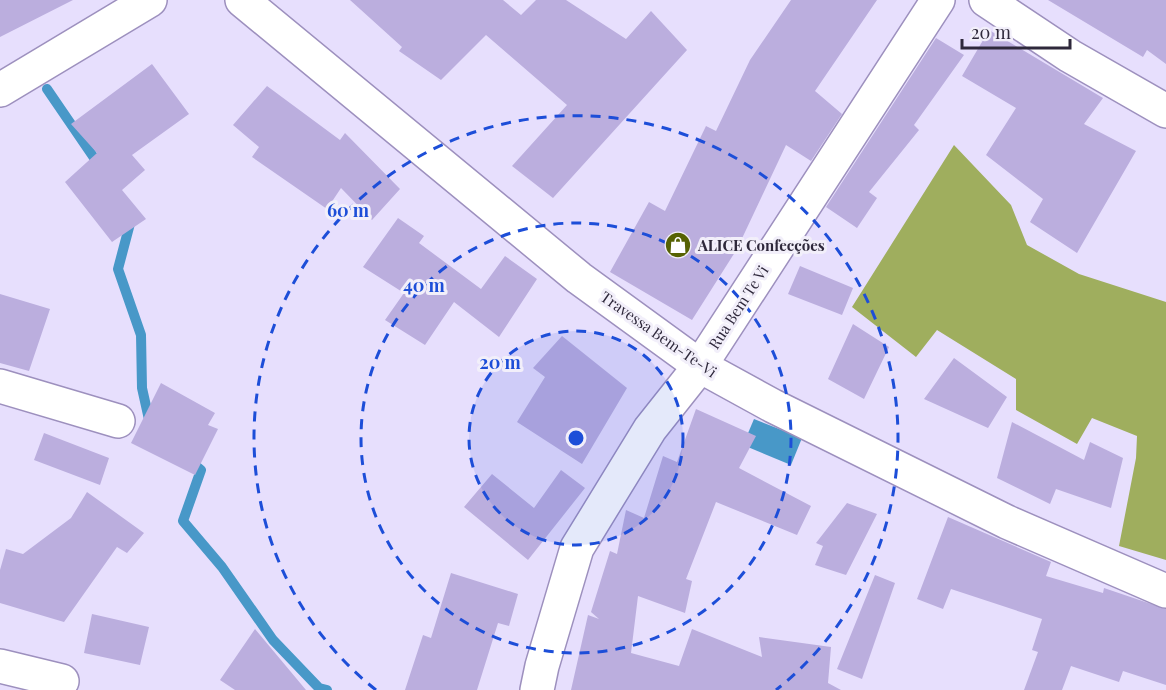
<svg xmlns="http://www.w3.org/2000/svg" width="1166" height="690" viewBox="0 0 1166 690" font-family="'Playfair Display',serif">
<rect width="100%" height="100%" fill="#e7dffd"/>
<!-- forest -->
<path fill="#9fae5e" d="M 954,145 L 1011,205 L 1027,245 L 1079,274 L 1166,302 L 1166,560 L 1119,546 L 1136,458 L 1137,436 L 1092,418 L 1077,444 L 1016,410 L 1016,379 L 937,330 L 916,357 L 852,307 Z"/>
<!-- water -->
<path fill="#4898c8" d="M 754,419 L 802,438 L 791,465 L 743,445 Z"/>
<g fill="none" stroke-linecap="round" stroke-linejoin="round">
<!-- stream -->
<path stroke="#4898c8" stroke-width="10" d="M 47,89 L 101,168
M 132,216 L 118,269 L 141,335 L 142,388 L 150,424
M 189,460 L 201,470 L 183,521 L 222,567 L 273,640 L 319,688 L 327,690"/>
</g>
<!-- building -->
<path fill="#bbaede" d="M 0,0 L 73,0 L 0,37 Z
M 350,0 L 503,0 L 521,15 L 536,0 L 566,0 L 626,39 L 651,11 L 687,50 L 553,198 L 512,166 L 567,105 L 486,35 L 441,80 L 399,51 L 402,47 Z
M 791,0 L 877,0 L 815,91 L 842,114 L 811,161 L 786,145 L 737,249 L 692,320 L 610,272 L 649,202 L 665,211 L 706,126 L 716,131 L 750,60 Z
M 1048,0 L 1166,0 L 1166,64 L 1147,50 L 1143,57 Z
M 989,30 L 1103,98 L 1084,124 L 1136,151 L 1077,253 L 1030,222 L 1043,199 L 986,155 L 1016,108 L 962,76 Z
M 936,38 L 964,55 L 914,125 L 919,130 L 869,192 L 877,198 L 857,228 L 826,207 Z
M 152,64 L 189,114 L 132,155 L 145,170 L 122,190 L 146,219 L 112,242 L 65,182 L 97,153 L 71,124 Z
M 267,86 L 340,140 L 345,133 L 400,189 L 372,220 L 341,188 L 327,209 L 252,157 L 259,147 L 233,125 Z
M 398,218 L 424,236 L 419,243 L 481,289 L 505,256 L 537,279 L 499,337 L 454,302 L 425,345 L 385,320 L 404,293 L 363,267 Z
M 800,266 L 853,288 L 842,315 L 788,294 Z
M 0,294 L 50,309 L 29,371 L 0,363 Z
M 853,324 L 889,347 L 864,399 L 828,379 Z
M 562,336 L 627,388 L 582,464 L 517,422 L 545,377 L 533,368 Z
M 954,358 L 1007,397 L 988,428 L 924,399 Z
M 161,383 L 215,413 L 208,425 L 218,429 L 195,475 L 131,443 Z
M 696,409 L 756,436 L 739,468 L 811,506 L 797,535 L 716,502 L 686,579 L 692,581 L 685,613 L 638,596 L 631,653 L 679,666 L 692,629 L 762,657 L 759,637 L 831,647 L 828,683 L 841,690 L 571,690 L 588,615 L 599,619 L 591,612 L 610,551 L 617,554 L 626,510 L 644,518 L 663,456 L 677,462 Z
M 1012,422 L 1084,460 L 1090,442 L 1123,458 L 1111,508 L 1056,489 L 1050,504 L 997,478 Z
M 44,433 L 109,458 L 100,485 L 34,460 Z
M 561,470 L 585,488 L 528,560 L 464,507 L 492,474 L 534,508 Z
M 87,492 L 144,533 L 127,553 L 117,547 L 64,622 L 0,603 L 0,570 L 6,549 L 23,554 L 71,518 Z
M 847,503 L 877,514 L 846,575 L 815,565 L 823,546 L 816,543 Z
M 948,517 L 1051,562 L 1046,576 L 1103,593 L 1104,588 L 1166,609 L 1166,685 L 1123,671 L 1119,682 L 1071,666 L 1062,690 L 1024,690 L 1038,652 L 1032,650 L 1042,619 L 951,589 L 943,609 L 917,599 Z
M 451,573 L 518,594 L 509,626 L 498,623 L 477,690 L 405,690 L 423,635 L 431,638 Z
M 875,575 L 895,583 L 862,679 L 837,669 Z
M 92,614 L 149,627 L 140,665 L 84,653 Z
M 255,629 L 306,690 L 235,690 L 220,680 Z"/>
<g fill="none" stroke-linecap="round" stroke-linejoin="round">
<!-- minor casing -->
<g stroke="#9d90be" stroke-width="36">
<path id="minor" d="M 242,0 L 579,278 L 700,366 L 773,406 L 1007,522 L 1166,591
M 986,0 L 1070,56 L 1166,111
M 0,90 L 150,0
M 0,386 L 118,421
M 0,666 L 62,681
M 537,690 L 542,666 L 577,548 L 650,429 L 700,366 L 938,0"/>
</g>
<!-- minor -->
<use href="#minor" stroke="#fff" stroke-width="33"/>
</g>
<!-- distance rings -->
<circle cx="576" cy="438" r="107" fill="#1d4ed8" fill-opacity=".12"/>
<g fill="none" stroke="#1d4ed8" stroke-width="3" stroke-dasharray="10 8">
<circle cx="576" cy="438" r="107"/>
<circle cx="576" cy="438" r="215"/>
<path d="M376 690A322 322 0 1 1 776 690"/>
</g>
<!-- icons -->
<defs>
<g id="shop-disc" transform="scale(1.35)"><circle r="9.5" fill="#566203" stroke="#f2effa"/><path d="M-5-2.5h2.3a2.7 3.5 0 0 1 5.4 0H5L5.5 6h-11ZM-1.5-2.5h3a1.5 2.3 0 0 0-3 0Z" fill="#fff"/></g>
</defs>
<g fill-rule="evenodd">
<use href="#shop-disc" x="678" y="245"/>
</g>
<g text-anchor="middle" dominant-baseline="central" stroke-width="6" stroke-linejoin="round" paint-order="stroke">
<!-- poi labels -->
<g font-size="15" font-weight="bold" fill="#2e283b" stroke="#f2effa" text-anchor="start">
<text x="698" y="245">ALICE Confecções</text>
</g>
<!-- street labels -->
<g font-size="15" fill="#2e283b" stroke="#f2effa">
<text transform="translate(738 307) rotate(-57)">Rua Bem Te Vi</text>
<text transform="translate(659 334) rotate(35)">Travessa Bem-Te-Vi</text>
</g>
</g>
<circle cx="576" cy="438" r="9" fill="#1d4ed8" stroke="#f2effa" stroke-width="3"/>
<g font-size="18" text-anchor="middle" font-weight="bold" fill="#1d4ed8" stroke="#f2effa" stroke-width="6" stroke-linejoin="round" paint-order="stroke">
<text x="348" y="217">60 m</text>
<text x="424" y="292">40 m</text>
<text x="500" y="369">20 m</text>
</g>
<!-- scale -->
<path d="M962 39v9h108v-9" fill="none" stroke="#2e283b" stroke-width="3"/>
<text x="971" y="39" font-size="18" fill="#2e283b" stroke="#f2effa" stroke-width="4.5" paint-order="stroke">20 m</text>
</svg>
